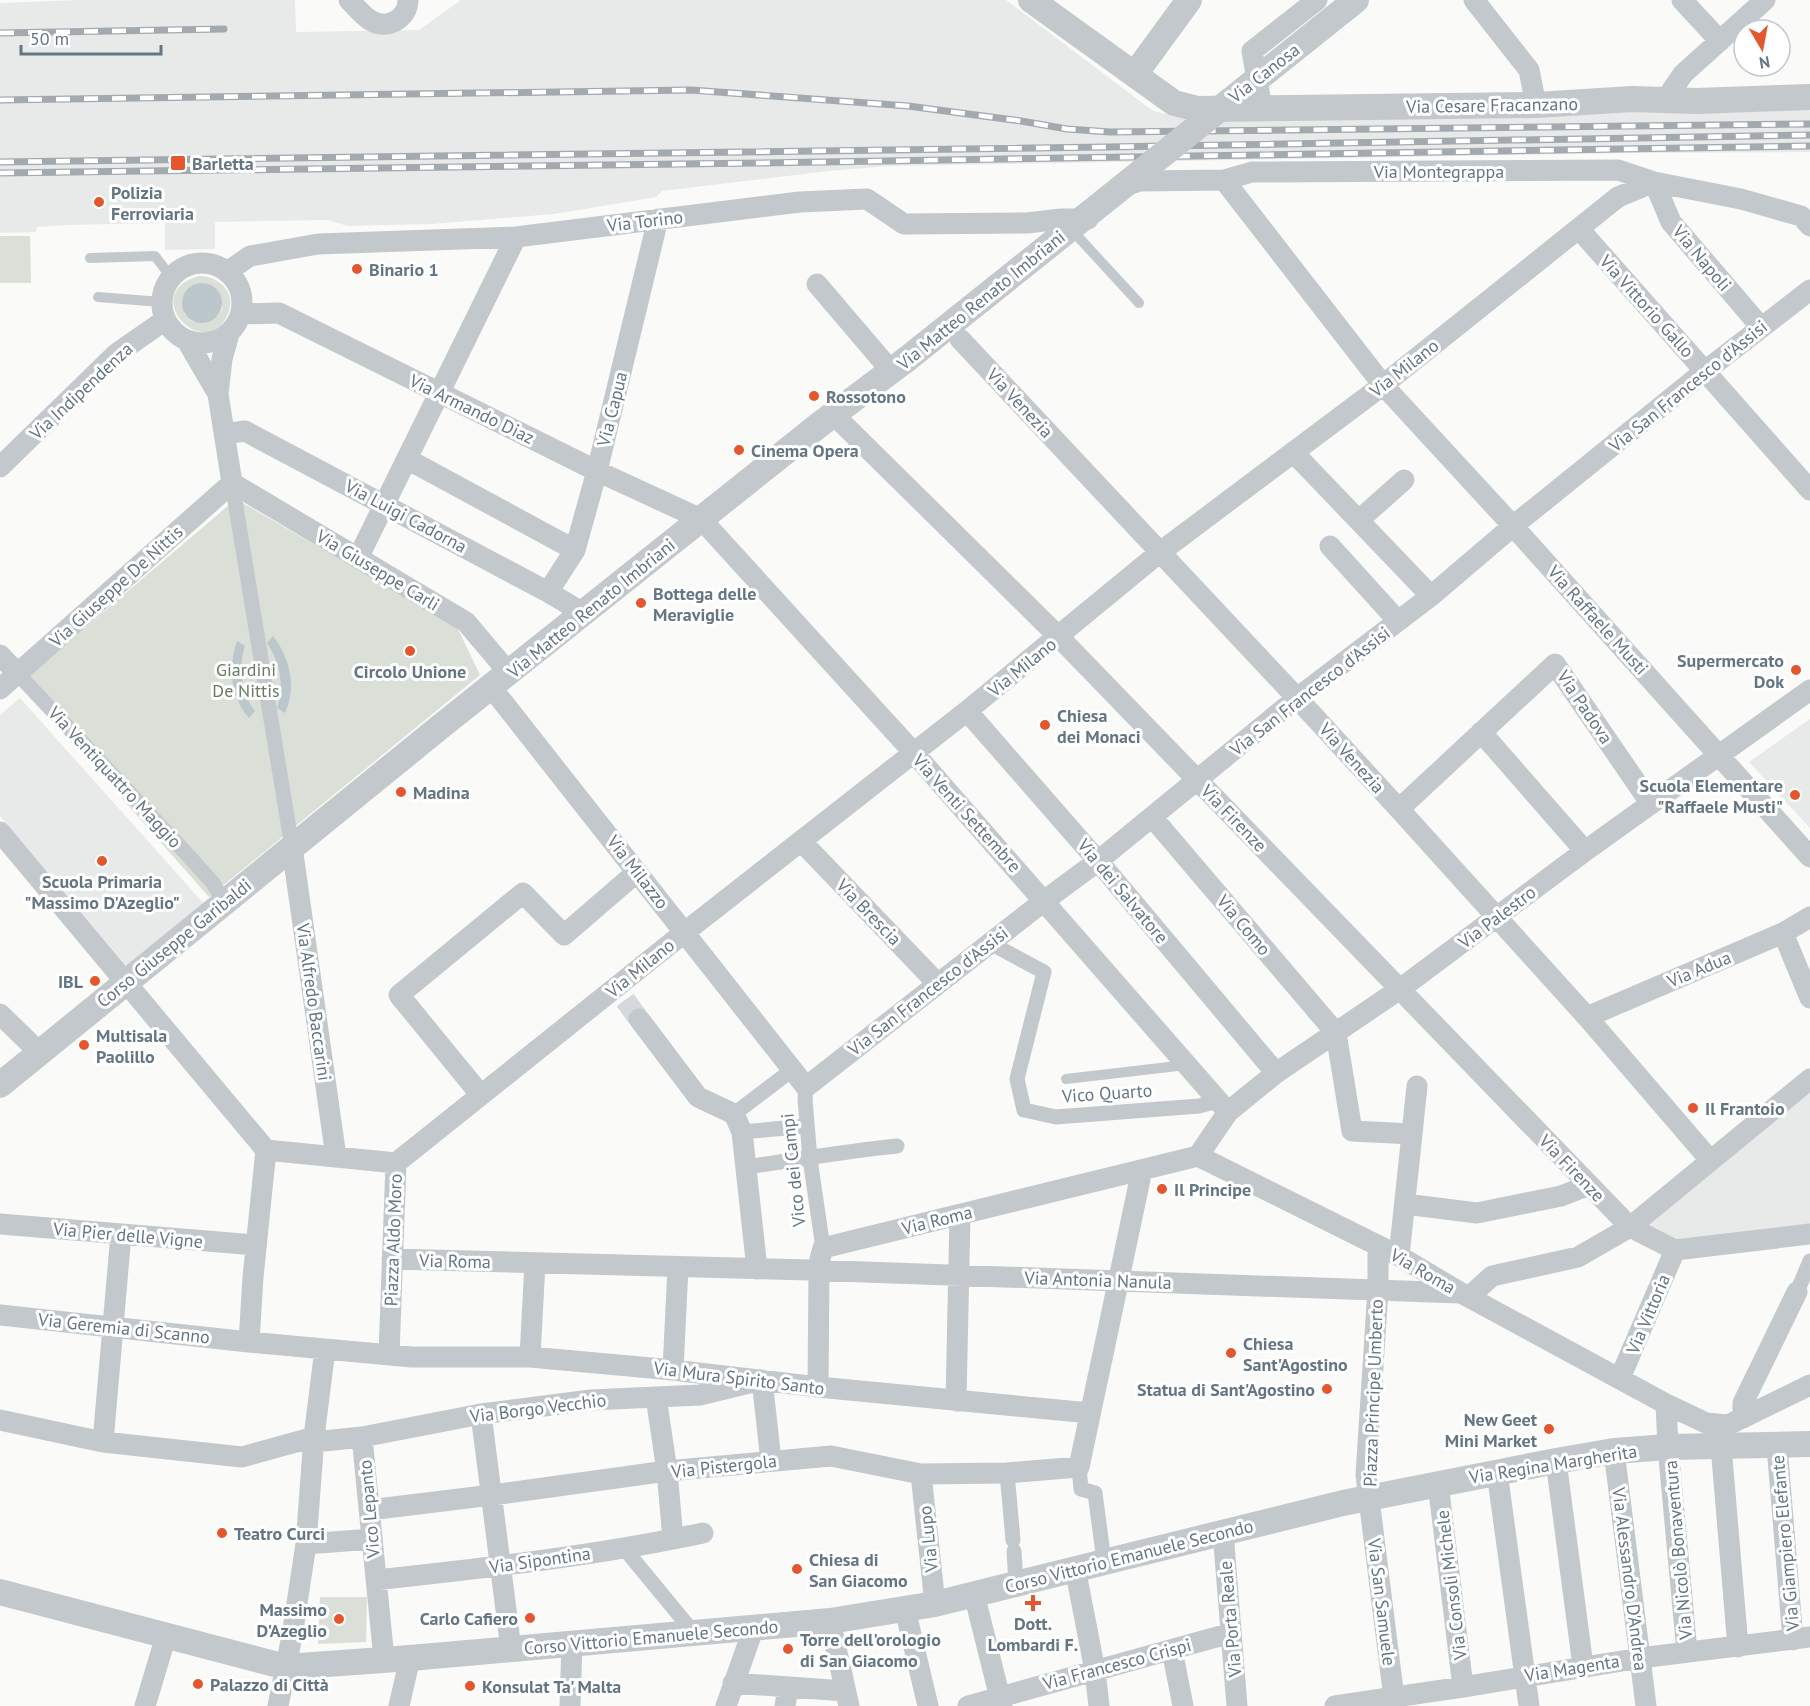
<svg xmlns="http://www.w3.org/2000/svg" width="1810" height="1706" viewBox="0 0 1810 1706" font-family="'PT Sans',sans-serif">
<rect width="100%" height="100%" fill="#fafaf8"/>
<!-- built -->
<path fill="#e8e9e9" d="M 79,0 L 295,0 L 296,32 L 419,30 L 461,0 L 1006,0 L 1153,111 L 1195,121 L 1810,108 L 1810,152 L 1630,153 L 888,166 L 829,171 L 662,191 L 656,197 L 554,214 L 432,224 L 348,226 L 327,220 L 215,222 L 215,249 L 165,250 L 165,223 L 66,225 L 37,227 L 36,232 L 0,233 L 0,3 Z
M 20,698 L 206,906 L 128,968 L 0,816 L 0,715 Z
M 1810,719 L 1810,828 L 1749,762 Z
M 1810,1084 L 1810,1226 L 1643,1244 L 1634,1230 Z"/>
<!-- green -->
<path fill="#dadfd7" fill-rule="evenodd" d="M 0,236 L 30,236 L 31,283 L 0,283 Z
M 199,276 C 220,276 238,294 227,316 C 204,364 137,293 199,276 ZM 223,307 C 216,323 207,322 192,321 L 184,313 Z
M 236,499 L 457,627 L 480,675 L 209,897 L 20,683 Z
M 320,1597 L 367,1597 L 366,1642 L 318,1644 Z"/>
<!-- water -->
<path fill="#bbc7cb" d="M182 303a20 20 0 1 1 40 0a20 20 0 1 1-40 0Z
M 273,636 C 290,658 297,687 285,713 L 277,708 C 285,687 280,662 267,643 Z
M 237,641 L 245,646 C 238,667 241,693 255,711 L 249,718 C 230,696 228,667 237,641 Z"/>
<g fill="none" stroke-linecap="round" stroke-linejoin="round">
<!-- minor-tunnel -->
<path stroke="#d5d9db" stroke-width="21" stroke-dasharray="21 10" stroke-linecap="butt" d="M 625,1000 L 639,1019"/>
<!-- service -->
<path stroke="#c3c8cc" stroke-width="10" d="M 1070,228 L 1139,303
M 90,258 L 155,256 L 171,277
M 98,297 L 161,302
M 1066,1079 L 1186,1065"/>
<!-- pedestrian -->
<path stroke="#c3c8cc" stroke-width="15" d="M 232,483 L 292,847
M 17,673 L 184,851 L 213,883 L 224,903
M 990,943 L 1044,972 L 1017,1079 L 1024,1110 L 1056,1117 L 1199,1106 L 1218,1101
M 806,1087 L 805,1099 L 810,1159 L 823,1248
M 734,1114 L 792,1070
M 742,1132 L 807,1126
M 746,1167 C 796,1160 846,1151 897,1146
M 1797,1292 L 1810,1261
M 1079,1467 L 1081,1489 L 1095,1493 L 1104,1561
M 1007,1473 L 1013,1540
M 623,1547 L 694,1633
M 1014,1551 L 1016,1583"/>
<!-- minor -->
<path stroke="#c3c8cc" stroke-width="21" d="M 349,0 C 356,7 362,15 370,20 C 386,31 408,19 408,0
M 1474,0 L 1529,70 L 1536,105
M 1682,0 L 1720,41
M 1666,99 L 1683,74 L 1765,0
M 1262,109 L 1252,51 L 1317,0
M 1224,180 L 1383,385 L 1513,526 L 1810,857
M 1654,182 L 1671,222 L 1760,326
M 1124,186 L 1140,181 L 1224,180 L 1252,172 L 1618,170 L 1654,182 L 1741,199 L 1801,216 L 1810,226
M 1579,229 L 1810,490
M162 303a40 40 0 1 1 80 0a40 40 0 1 1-80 0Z
M 227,272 L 250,256 L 318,244 L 516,237 L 800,202 L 867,199 L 904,224 L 1027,223 L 1061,219 L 1088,219
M 817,284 L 892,372
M 241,314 L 279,313 L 597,471 L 701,519 L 914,753 L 1228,1112
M 229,334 L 222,359 L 218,394 L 232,483
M 960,339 L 1297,698 L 1399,809 L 1587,1017 L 1710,1160
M 187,341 L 218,394
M 833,414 L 1059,637 L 1630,1227 L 1675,1250 L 1810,1234
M 224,434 L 245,431 L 548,592 L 585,614
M 1293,452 L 1431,596
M 407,459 L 575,550
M 0,467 L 116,354 L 165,320
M 232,483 L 466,622 L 509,673
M 1359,520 L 1404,480
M 1330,546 L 1398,621
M 358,558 L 516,237
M 548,592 L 575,550 L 597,471 L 658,219
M 0,655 L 17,673
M 491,687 L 806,1087 L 1044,901 L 1098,861 L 1297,698 L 1431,596 L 1513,526 L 1705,371 L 1810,290
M 0,689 L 232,483
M 967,711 L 1098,861 L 1276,1073
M 1481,732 L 1585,851
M 1399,809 L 1555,664 L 1651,804
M 1152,817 L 1336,1033 L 1352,1131 L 1412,1134 L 1399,1256
M 0,832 L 266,1150
M 801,841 L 938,984
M 292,847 L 336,1157
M 1783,933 L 1810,998
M 0,1014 L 40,1053
M 1587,1017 L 1783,933 L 1810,917
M 639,1019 L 698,1097 L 734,1114 L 742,1132 L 757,1269
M 480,1094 L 399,995 L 523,893 L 564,935 L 637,872
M 1412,1134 L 1417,1086
M 266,1150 L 396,1163
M 1198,1156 L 1228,1112 L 1276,1073 L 1400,989 L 1585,851 L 1810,690
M 396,1163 L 685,932 L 967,711 L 1159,553 L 1383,385 L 1618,197 L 1654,182
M 1405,1204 L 1477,1213 L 1561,1196 L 1589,1185
M 0,1224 L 256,1245
M 1378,1246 L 1378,1289 L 1366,1475 L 1395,1706
M 392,1259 L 809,1270 L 1459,1293
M 1470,1296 L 1492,1276 L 1578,1257 L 1630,1227 L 1810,1079
M 0,1315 L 249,1342 L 412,1357 L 530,1357 L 673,1370 L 818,1387 L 1090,1413
M 249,1342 L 253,1277 L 266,1150
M 389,1355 L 396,1163
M 530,1357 L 535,1263
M 673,1370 L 678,1267
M 1620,1378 L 1675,1250
M 818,1387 L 819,1271 L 820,1259 L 823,1248 L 1198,1156 L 1399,1256 L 1463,1294 L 1666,1404 L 1706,1423 L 1728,1425 L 1810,1385
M 656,1397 L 667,1471 L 673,1539
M 956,1401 L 960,1215
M 1666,1404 L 1668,1447 L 1687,1652
M 481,1414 L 511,1649
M 1743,1418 L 1743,1403 L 1797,1292
M 0,1420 L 103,1442 L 242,1457 L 314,1437
M 362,1437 L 384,1659
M 103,1442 L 121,1234
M 314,1442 L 362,1437 L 481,1414 L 591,1400 L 700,1395 L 762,1380 L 771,1461
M 1721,1446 L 1738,1647
M 1777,1446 L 1793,1640
M 1614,1451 L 1646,1706
M 1556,1461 L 1583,1666
M 1497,1472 L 1529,1706
M 921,1474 L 935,1604
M 1438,1483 L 1463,1687
M 369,1510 L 492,1495 L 667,1471 L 831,1456 L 921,1474 L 1007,1473 L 1079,1467 L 1142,1170
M 1223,1532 L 1237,1706
M 306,1544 L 372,1539
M 1075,1568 L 1095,1671 L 1099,1706
M 376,1580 C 485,1568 595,1556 703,1533
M 974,1594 L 1002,1706
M 905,1609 L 928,1706
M 830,1621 L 849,1706
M 1172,1650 L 1183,1706
M 733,1683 L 845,1691
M 145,1706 L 166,1636
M 278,1706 L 292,1636 L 306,1544 L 314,1437 L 325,1349
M 399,1706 L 410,1658
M 570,1706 L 572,1644
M 726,1706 L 754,1627
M 785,1706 L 788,1688
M 968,1706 L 1231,1633
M 1335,1706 L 1463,1687 L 1640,1658 L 1810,1637"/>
<!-- tertiary -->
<path stroke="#c3c8cc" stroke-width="26" d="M 1031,0 L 1174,103 L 1198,109 L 1536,105 L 1632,99 L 1697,101 L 1810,97
M 1135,74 L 1189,0
M 0,1085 L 440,727 L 819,425 L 907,359
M 0,1592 L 286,1667 L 410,1658 L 830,1621 L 935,1604 L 1343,1503 L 1556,1461 L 1614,1451 L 1668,1447 L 1810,1444"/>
<!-- rail casing -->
<g stroke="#a2aab0" stroke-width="7">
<path id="rail" d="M 0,33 L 224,29
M 0,100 L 691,90 L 908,106 L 1021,121 L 1067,129 L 1110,132 L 1810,124
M 0,162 L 1107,147 L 1810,135
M 0,173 L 758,163 L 1810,146"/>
</g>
<!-- rail -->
<use href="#rail" stroke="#fff" stroke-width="4.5" stroke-dasharray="14" stroke-linecap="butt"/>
<!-- tertiary-bridge -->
<path stroke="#c3c8cc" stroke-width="26" d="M 907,359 L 1356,0"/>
</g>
<!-- markers -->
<g fill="#e4572e" stroke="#fff" stroke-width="2">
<rect x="170" y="155" width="16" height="16" rx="3"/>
<circle cx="99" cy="202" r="6"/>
<circle cx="357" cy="269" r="6"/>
<circle cx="814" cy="396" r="6"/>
<circle cx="739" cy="450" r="6"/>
<circle cx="641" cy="603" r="6"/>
<circle cx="410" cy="651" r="6"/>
<circle cx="1796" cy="670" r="6"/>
<circle cx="1045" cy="725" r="6"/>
<circle cx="401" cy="792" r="6"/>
<circle cx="1795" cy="795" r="6"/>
<circle cx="102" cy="861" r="6"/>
<circle cx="95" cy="981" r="6"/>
<circle cx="84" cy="1045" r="6"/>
<circle cx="1693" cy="1108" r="6"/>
<circle cx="1162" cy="1189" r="6"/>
<circle cx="1231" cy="1353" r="6"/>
<circle cx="1327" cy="1389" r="6"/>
<circle cx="1549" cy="1429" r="6"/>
<circle cx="222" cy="1533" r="6"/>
<circle cx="797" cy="1569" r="6"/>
<path d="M1030 1594h6v6h6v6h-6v6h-6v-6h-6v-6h6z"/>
<circle cx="530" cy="1618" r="6"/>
<circle cx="339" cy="1619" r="6"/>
<circle cx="788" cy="1649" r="6"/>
<circle cx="198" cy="1684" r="6"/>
<circle cx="470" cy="1686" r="6"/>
</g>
<g text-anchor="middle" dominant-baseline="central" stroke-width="6" stroke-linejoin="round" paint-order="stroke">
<!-- street labels -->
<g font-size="18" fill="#657683" stroke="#fff">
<text transform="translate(1264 73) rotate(-38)">Via Canosa</text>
<text transform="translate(1492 105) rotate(-1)">Via Cesare Fracanzano</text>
<text x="1439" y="171">Via Montegrappa</text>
<text transform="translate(645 221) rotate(-7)">Via Torino</text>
<text transform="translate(1702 258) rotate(50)">Via Napoli</text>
<text transform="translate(981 300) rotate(-39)">Via Matteo Renato Imbriani</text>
<text transform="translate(1647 306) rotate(48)">Via Vittorio Gallo</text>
<text transform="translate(1404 368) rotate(-38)">Via Milano</text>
<text transform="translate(1688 386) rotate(-39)">Via San Francesco d'Assisi</text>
<text transform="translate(81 391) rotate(-43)">Via Indipendenza</text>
<text transform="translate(1020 403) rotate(47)">Via Venezia</text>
<text transform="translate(472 409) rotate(26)">Via Armando Diaz</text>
<text transform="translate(612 409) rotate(-76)">Via Capua</text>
<text transform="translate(406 516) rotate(28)">Via Luigi Cadorna</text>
<text transform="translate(378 570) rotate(31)">Via Giuseppe Carli</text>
<text transform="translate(116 586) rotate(-42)">Via Giuseppe De Nittis</text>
<text transform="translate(591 608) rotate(-39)">Via Matteo Renato Imbriani</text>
<text transform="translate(1598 620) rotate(48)">Via Raffaele Musti</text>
<text transform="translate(1022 667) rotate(-39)">Via Milano</text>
<text transform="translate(1310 691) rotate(-38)">Via San Francesco d'Assisi</text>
<text transform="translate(1585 707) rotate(56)">Via Padova</text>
<text transform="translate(1352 758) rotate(48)">Via Venezia</text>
<text transform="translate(115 777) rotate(47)">Via Ventiquattro Maggio</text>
<text transform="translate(967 813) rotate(48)">Via Venti Settembre</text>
<text transform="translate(1234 818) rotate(46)">Via Firenze</text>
<text transform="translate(638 872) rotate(52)">Via Milazzo</text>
<text transform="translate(1123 891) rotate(50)">Via dei Salvatore</text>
<text transform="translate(869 912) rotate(46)">Via Brescia</text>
<text transform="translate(1497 917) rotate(-37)">Via Palestro</text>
<text transform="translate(1244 925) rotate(50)">Via Como</text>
<text transform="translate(174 943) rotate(-39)">Corso Giuseppe Garibaldi</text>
<text transform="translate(640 968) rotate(-39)">Via Milano</text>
<text transform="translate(1699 969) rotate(-23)">Via Adua</text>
<text transform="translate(928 991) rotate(-38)">Via San Francesco d'Assisi</text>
<text transform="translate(314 1002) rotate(82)">Via Alfredo Baccarini</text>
<text transform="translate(1107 1093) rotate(-4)">Vico Quarto</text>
<text transform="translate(1572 1168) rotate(46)">Via Firenze</text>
<text transform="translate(793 1170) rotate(-96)">Vico dei Campi</text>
<text transform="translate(937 1220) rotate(-14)">Via Roma</text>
<text transform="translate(128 1235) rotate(5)">Via Pier delle Vigne</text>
<text transform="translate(393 1240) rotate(-88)">Piazza Aldo Moro</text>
<text transform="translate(455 1261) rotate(1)">Via Roma</text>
<text transform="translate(1423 1271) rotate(30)">Via Roma</text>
<text transform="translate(1098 1280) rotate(2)">Via Antonia Nanula</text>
<text transform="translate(1648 1314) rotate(-67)">Via Vittoria</text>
<text transform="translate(124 1328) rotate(6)">Via Geremia di Scanno</text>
<text transform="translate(739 1378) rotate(7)">Via Mura Spirito Santo</text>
<text transform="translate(1373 1393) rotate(-88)">Piazza Principe Umberto</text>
<text transform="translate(538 1408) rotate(-7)">Via Borgo Vecchio</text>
<text transform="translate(1553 1464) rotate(-9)">Via Regina Margherita</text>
<text transform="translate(724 1466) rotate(-6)">Via Pistergola</text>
<text transform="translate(369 1509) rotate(-95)">Vico Lepanto</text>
<text transform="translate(928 1539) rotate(-96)">Via Lupo</text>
<text transform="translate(1785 1543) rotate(-95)">Via Giampiero Elefante</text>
<text transform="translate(1678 1550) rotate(-95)">Via Nicolò Bonaventura</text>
<text transform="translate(1129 1556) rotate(-14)">Corso Vittorio Emanuele Secondo</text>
<text transform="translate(540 1560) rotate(-8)">Via Sipontina</text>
<text transform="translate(1630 1579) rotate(83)">Via Alessandro D'Andrea</text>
<text transform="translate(1451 1585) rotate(-97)">Via Consoli Michele</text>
<text transform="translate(1382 1602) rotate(83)">Via San Samuele</text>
<text transform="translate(1230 1619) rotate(-95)">Via Porta Reale</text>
<text transform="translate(651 1637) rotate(-5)">Corso Vittorio Emanuele Secondo</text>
<text transform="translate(1117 1664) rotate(-15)">Via Francesco Crispi</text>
<text transform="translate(1572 1668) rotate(-9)">Via Magenta</text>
</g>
<!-- poi labels -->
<g font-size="18" font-weight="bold" fill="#657683" stroke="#fff" text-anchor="start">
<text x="192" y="163">Barletta</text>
<text x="111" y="192">Polizia<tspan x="111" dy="21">Ferroviaria</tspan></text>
<text x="369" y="269">Binario 1</text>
<text x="826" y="396">Rossotono</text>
<text x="751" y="450">Cinema Opera</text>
<text x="653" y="593">Bottega delle<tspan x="653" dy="21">Meraviglie</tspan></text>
<text x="1784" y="660" text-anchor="end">Supermercato<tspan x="1784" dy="21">Dok</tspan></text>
<text x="410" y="671" text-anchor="middle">Circolo Unione</text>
<text x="1057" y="715">Chiesa<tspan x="1057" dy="21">dei Monaci</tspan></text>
<text x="1783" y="785" text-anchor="end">Scuola Elementare<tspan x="1783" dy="21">"Raffaele Musti"</tspan></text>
<text x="413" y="792">Madina</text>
<text x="102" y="881" text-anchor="middle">Scuola Primaria<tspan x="102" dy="21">"Massimo D'Azeglio"</tspan></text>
<text x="83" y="981" text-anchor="end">IBL</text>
<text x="96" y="1035">Multisala<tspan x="96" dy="21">Paolillo</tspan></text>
<text x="1705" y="1108">Il Frantoio</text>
<text x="1174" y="1189">Il Principe</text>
<text x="1243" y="1343">Chiesa<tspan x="1243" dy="21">Sant'Agostino</tspan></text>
<text x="1315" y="1389" text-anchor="end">Statua di Sant'Agostino</text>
<text x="1537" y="1419" text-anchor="end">New Geet<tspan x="1537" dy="21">Mini Market</tspan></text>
<text x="234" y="1533">Teatro Curci</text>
<text x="809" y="1559">Chiesa di<tspan x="809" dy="21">San Giacomo</tspan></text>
<text x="327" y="1609" text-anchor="end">Massimo<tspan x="327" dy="21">D'Azeglio</tspan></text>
<text x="518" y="1618" text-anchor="end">Carlo Cafiero</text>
<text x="1033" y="1623" text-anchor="middle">Dott.<tspan x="1033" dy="21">Lombardi F.</tspan></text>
<text x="800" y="1639">Torre dell'orologio<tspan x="800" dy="21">di San Giacomo</tspan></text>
<text x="210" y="1684">Palazzo di Città</text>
<text x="482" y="1686">Konsulat Ta' Malta</text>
</g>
<!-- park labels -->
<g font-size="18" fill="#687a64" stroke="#fff">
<text x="246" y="669">Giardini<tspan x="246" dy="21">De Nittis</tspan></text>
</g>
</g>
<!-- north arrow -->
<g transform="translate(1762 48) rotate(170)"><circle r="28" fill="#ffffff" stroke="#c1c8cd" stroke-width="1.5"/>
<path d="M0-4.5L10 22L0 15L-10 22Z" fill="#e4572e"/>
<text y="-9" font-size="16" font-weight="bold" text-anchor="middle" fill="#657683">N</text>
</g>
<!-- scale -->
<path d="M21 45v9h140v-9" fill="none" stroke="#657683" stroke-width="3"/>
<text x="30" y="45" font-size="18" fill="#657683" stroke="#ffffff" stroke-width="4.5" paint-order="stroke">50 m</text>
</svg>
